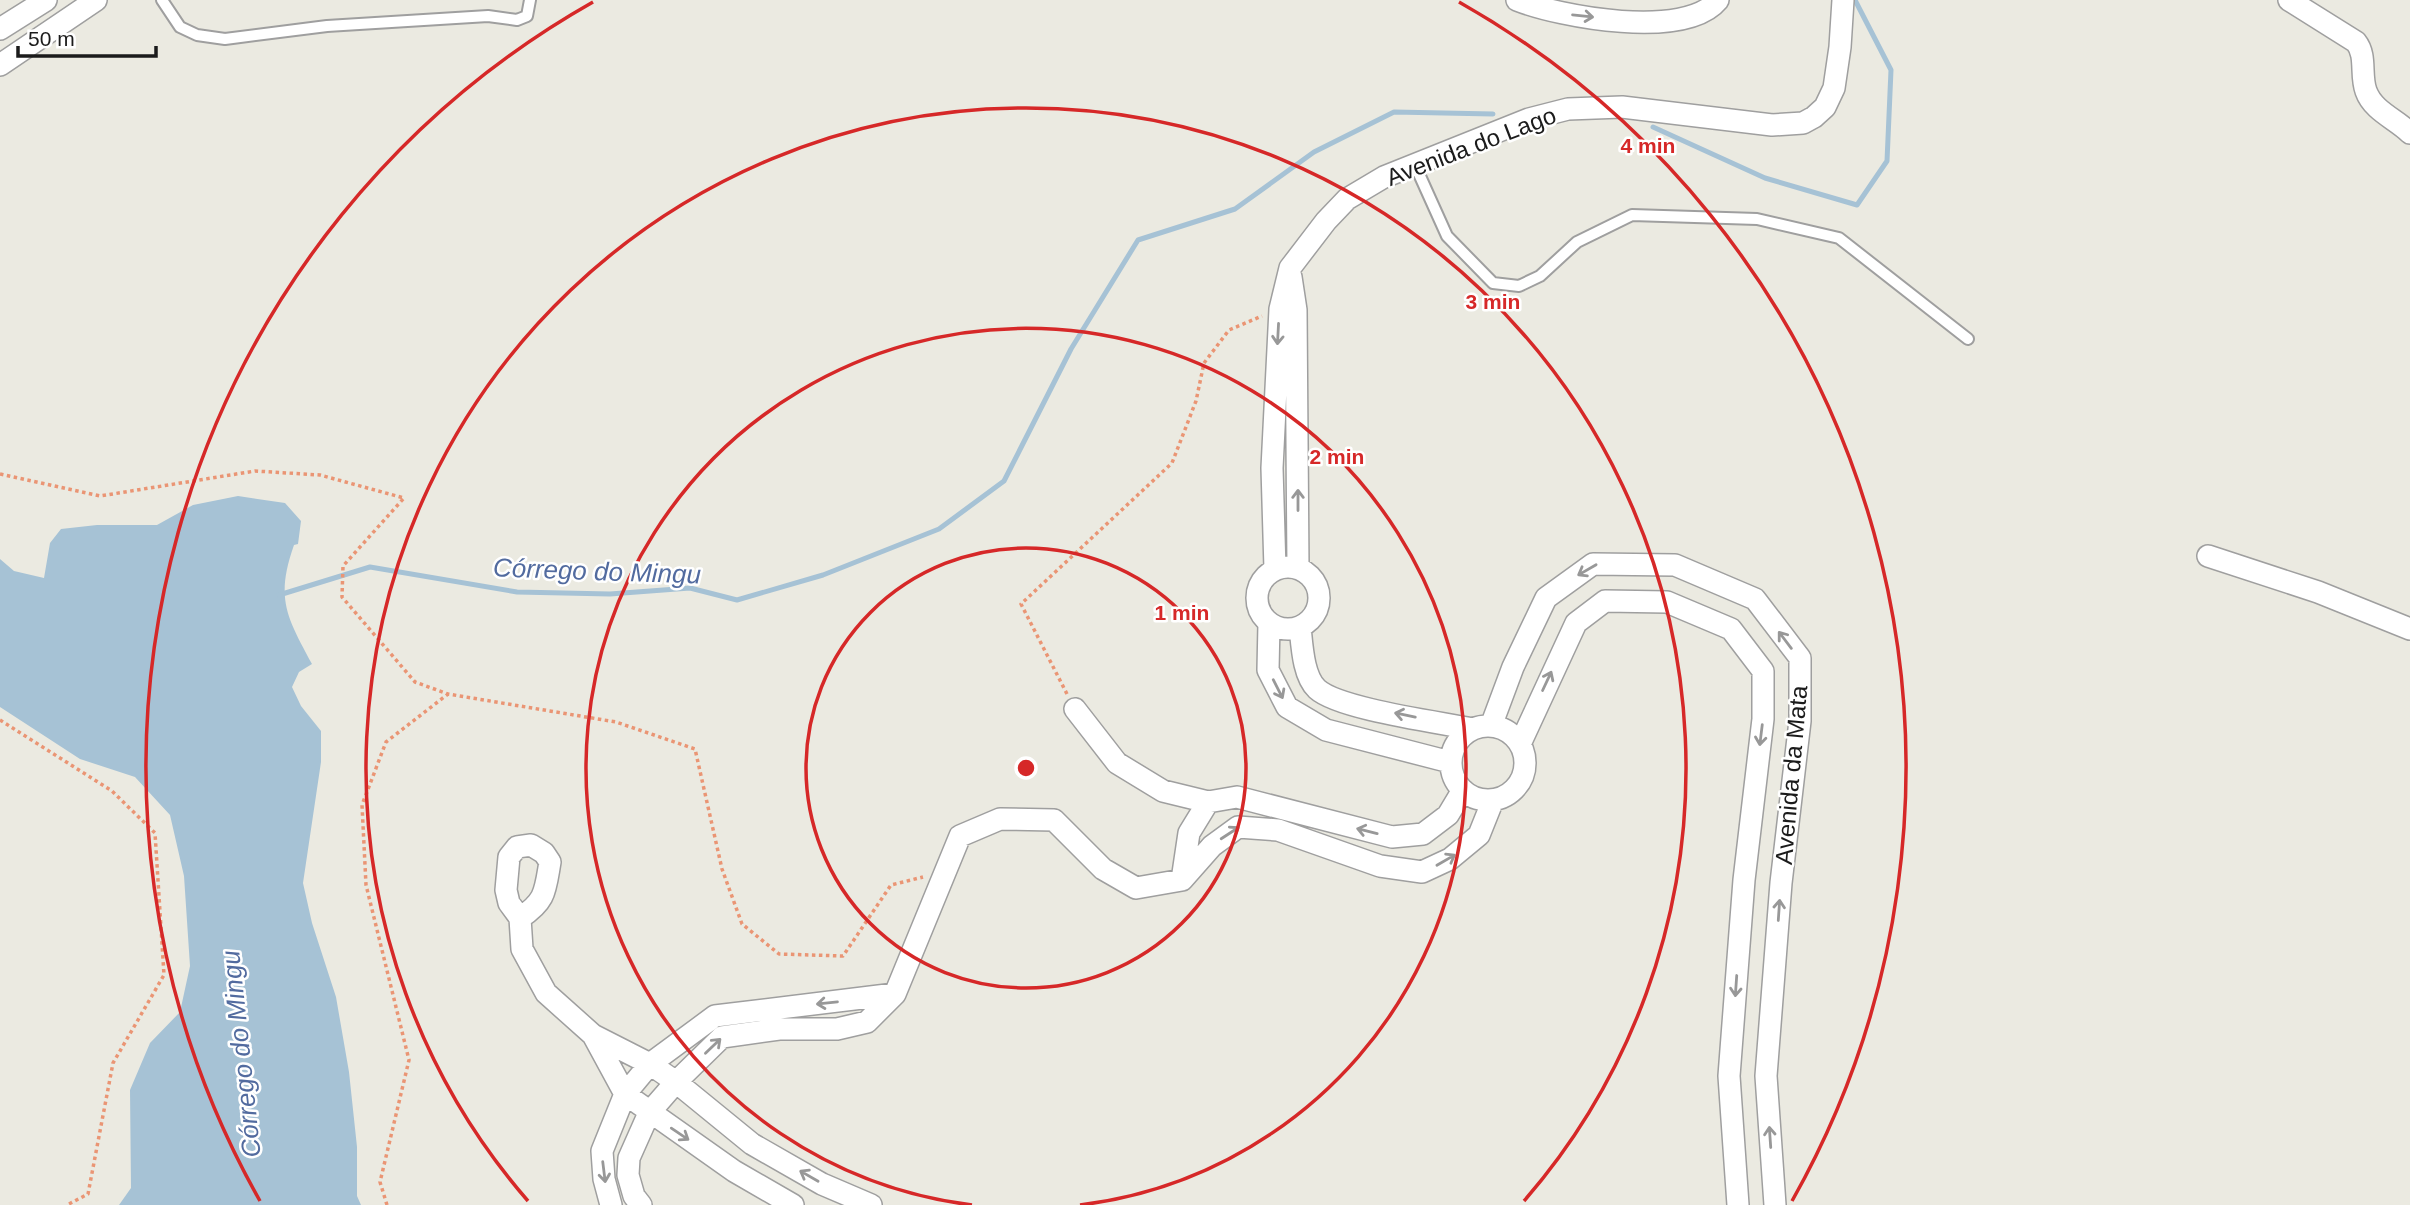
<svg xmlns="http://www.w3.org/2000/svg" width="2410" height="1205" viewBox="0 0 2410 1205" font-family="Helvetica,sans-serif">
<rect width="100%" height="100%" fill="#ebeae1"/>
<!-- water -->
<path fill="#a6c2d5" d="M 238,496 L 285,503 L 301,521 L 298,544 L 294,545 C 275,599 287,617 312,664 L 299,672 L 292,687 L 301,706 L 321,731 L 321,762 L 303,883 L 312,923 L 336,997 L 349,1072 L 357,1147 L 357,1196 L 361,1205 L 119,1205 L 131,1188 L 130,1090 L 150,1043 L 180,1012 L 190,966 L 184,876 L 170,815 L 135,777 L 80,759 L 0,707 L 0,559 L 14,571 L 44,578 L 50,543 L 61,529 L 97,525 L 157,525 L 193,505 Z"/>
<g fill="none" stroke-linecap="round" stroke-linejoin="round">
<!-- stream -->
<path stroke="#a6c2d5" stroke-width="5" d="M 1653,127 L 1765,178 L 1857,205 L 1887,161 L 1891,70 L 1855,0
M 279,595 L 370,567 L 517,592 L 610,594 L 690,588 L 737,600 L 823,575 L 939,529 L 1004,481 L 1071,349 L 1138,240 L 1235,209 L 1314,152 L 1394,112 L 1493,114"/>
<!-- lane casing -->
<g stroke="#9f9f9f" stroke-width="14">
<path id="lane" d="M 162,0 L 180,27 L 197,35 L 225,39 L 327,26 L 488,16 L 517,20 L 527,16 L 530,0
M 1415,165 L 1447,236 L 1493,283 L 1519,286 L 1540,276 L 1577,242 L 1632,215 L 1757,219 L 1839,238 L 1968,339"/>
</g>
<!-- street casing -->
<g stroke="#9f9f9f" stroke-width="24">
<path id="street" d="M 1517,0 C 1560,17 1685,40 1718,0
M 2289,0 L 2356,42 C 2367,56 2360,75 2366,91 C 2373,111 2396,119 2410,133
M 0,29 L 46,0
M 0,65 L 96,0
M 1291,277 L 1296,310 L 1298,568
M 2208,556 L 2318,592 L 2410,629
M1257 598a31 31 0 1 1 62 0a31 31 0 1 1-62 0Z
M 1275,569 L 1272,468 L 1280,309 L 1290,268 L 1326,221 L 1347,199 L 1384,177 L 1529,119 L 1568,109 L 1622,107 L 1772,125 L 1803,123 L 1814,117 L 1825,107 L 1834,88 L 1840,47 L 1843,0
M 1269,623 L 1268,670 L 1287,707 L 1326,730 L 1450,762
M 1300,627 C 1302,645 1303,676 1317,689 C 1339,709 1438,722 1472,729
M 1075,709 L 1117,763 L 1163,791 L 1208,802
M1451 763a37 37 0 1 1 74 0a37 37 0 1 1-74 0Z
M 1491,726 L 1513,667 L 1546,598 L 1593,564 L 1675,565 L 1755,599 L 1800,658 L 1800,721 L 1781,883 L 1766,1076 L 1775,1205
M 1520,744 L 1576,623 L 1605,601 L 1667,602 L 1731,629 L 1763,671 L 1763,719 L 1744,880 L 1729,1076 L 1738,1205
M 1182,880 L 1189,833 L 1208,802 L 1237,797 L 1392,837 L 1423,834 L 1448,815 L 1463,790
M 520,918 C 546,901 545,891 550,862 L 544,853 L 531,845 L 517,847 L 509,857 L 506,890 L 509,903 L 520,918 L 522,949 L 546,993 L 593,1035 L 650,1064 L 676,1082 L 752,1144 L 822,1184 L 871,1205
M 593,1035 L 625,1094 L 734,1171 L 793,1205
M 611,1205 L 604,1179 L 602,1151 L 625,1094 L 650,1064 L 715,1016 L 895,994
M 641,1205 L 634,1196 L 628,1175 L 629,1158 L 649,1113 L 676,1082 L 722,1037 L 779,1029 L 837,1029 L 867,1022 L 895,994 L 960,836 L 1000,819 L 1054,820 L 1103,869 L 1136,888 L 1182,880 L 1212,846 L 1238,827 L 1278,830 L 1380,866 L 1422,872 L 1450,859 L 1479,835 L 1493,800"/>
</g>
<!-- path -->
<path stroke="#ea9574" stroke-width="3.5" stroke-dasharray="3.5 3.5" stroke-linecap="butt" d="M 0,474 L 100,496 L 255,471 L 320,475 L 404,498 L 343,566 L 342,597 L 415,682 L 448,694 L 616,722 L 695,749 L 722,869 L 742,924 L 779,954 L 843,956 L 891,885 L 923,877
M 1067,694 L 1021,604 L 1172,463 L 1196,401 L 1204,363 L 1229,330 L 1262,316
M 0,720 L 112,791 L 155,833 L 164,975 L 113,1063 L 88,1194 L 67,1205
M 387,1205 L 380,1182 L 409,1060 L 366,885 L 362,805 L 386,742 L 448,694"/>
<!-- lane -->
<use href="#lane" stroke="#fff" stroke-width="10"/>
<!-- street -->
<use href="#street" stroke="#fff" stroke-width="21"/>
</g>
<!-- one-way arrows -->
<defs><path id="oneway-shaft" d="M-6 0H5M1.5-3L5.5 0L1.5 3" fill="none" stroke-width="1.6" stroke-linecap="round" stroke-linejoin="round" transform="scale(1.75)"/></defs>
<g stroke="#989898">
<use href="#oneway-shaft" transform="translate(1583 16) rotate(6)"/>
<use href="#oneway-shaft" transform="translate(1278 334) rotate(93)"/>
<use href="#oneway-shaft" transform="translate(1298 500) rotate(-90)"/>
<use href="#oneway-shaft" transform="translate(1587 570) rotate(150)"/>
<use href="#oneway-shaft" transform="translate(1785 640) rotate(-127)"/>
<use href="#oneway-shaft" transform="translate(1547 681) rotate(-65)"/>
<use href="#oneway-shaft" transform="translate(1278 689) rotate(63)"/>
<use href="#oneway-shaft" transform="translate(1405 715) rotate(-168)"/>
<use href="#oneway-shaft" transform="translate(1761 735) rotate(97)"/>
<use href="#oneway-shaft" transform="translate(1367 831) rotate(-166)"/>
<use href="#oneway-shaft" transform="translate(1230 833) rotate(-33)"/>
<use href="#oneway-shaft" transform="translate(1446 860) rotate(-30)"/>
<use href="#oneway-shaft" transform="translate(1779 910) rotate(-86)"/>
<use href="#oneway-shaft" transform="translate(1736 986) rotate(94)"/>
<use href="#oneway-shaft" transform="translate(827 1003) rotate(174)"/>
<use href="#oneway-shaft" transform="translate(713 1046) rotate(-44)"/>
<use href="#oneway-shaft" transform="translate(680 1134) rotate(34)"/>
<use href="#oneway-shaft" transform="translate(1770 1137) rotate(-94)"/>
<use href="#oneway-shaft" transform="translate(604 1172) rotate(83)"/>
<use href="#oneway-shaft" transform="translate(809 1176) rotate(-150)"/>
</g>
<!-- distance rings -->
<g fill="none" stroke="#d62828" stroke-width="3.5">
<circle cx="1026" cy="768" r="220"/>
<path d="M972 1205A440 440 0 1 1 1080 1205"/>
<path d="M528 1201A660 660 0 1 1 1524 1201"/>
<path d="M260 1201A880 880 0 0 1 593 2M1459 2A880 880 0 0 1 1792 1201"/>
</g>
<g text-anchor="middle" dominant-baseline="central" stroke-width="5" stroke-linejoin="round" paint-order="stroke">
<!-- street labels -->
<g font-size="24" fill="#1b1b1b" stroke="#fff">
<text transform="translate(1471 146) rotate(-21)">Avenida do Lago</text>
<text transform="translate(1791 775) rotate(-85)">Avenida da Mata</text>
</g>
<!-- water labels -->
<g font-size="26" font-style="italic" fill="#526b9f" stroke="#fff">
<text transform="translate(597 571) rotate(2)">Córrego do Mingu</text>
<text transform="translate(241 1054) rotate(-96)">Córrego do Mingu</text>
</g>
</g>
<circle cx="1026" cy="768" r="10" fill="#d62828" stroke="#fff" stroke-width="3.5"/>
<g font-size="21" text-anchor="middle" font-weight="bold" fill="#d62828" stroke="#fff" stroke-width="5" stroke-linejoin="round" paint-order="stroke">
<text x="1648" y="153">4 min</text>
<text x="1493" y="309">3 min</text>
<text x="1337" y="464">2 min</text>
<text x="1182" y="620">1 min</text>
</g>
<!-- scale -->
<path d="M18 46v10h138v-10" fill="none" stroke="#1b1b1b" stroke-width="3.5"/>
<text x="28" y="46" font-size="21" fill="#1b1b1b" stroke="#ffffff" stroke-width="5" paint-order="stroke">50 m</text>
</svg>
